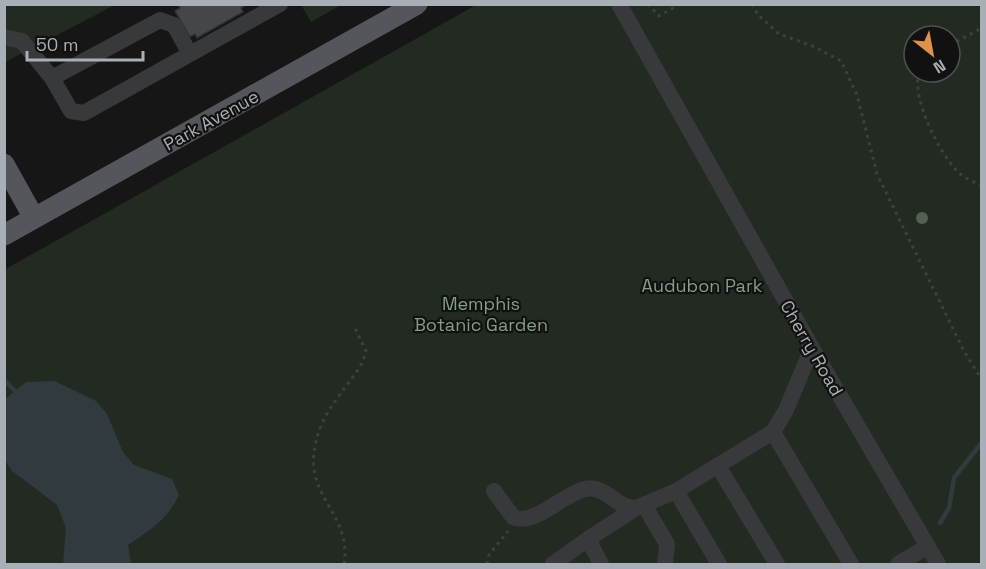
<svg xmlns="http://www.w3.org/2000/svg" width="986" height="569" viewBox="0 0 986 569" font-family="'Space Grotesk',sans-serif">
<rect width="100%" height="100%" fill="#161617"/>
<!-- green -->
<path fill="#232a22" fill-rule="evenodd" d="M 5,5 L 115,5 L 5,62 Z
M 301,5 L 341,5 L 311,22 Z
M 476,5 L 981,5 L 981,564 L 5,564 L 4,270 ZM 914,36 L 950,36 L 950,72 L 914,72 Z"/>
<!-- water -->
<path fill="#303a3f" d="M 55,381 L 96,401 L 107,414 L 123,452 L 134,465 L 172,479 L 179,495 C 168,519 149,531 128,545 L 131,564 L 63,564 L 66,528 L 57,505 L 11,470 L 5,460 L 5,399 L 26,382 Z"/>
<g fill="none" stroke-linecap="round" stroke-linejoin="round">
<!-- stream -->
<path stroke="#303a3f" stroke-width="4.5" d="M 4,380 L 15,391
M 940,523 L 949,508 L 954,478 L 982,442"/>
</g>
<!-- building -->
<path fill="#45464a" stroke="#303133" stroke-width="1.5" d="M 178,4 L 247,4 L 241,8 L 243,12 L 197,38 L 195,34 L 190,37 L 175,11 L 180,8 Z"/>
<g fill="none" stroke-linecap="round" stroke-linejoin="round">
<!-- path -->
<path stroke="#3d4043" stroke-width="3" stroke-dasharray="3 4.5" stroke-linecap="butt" d="M 648,4 L 659,16 L 680,4
M 752,4 L 758,15 L 779,34 L 815,47 L 841,61 L 857,95 L 877,174 L 964,351 L 982,380
M 950,45 L 982,28
M 919,72 C 911,98 939,152 957,171 C 964,178 974,182 982,186
M 344,564 C 353,507 293,496 321,426 C 330,403 351,383 363,361 L 366,351 L 355,328
M 487,564 L 489,555 L 508,531"/>
<!-- minor -->
<path stroke="#37393c" stroke-width="16" d="M 619,4 L 812,348 L 938,564
M 4,37 L 22,41 L 52,78 L 71,111 L 84,113 L 190,54 L 174,25 L 160,20 L 52,78
M 190,54 L 280,4
M 773,432 L 851,564
M 718,466 L 777,564
M 494,491 L 513,517 C 533,527 563,494 585,489 C 605,484 617,509 636,508 L 676,491 L 773,432 L 786,410 L 812,348
M 676,491 L 719,564
M 644,505 L 667,544 L 665,564
M 588,539 L 601,564
M 553,564 L 588,539 L 636,508
M 898,564 L 928,546"/>
<!-- major -->
<path stroke="#54565b" stroke-width="21" d="M 4,164 L 34,218
M 4,235 L 417,4"/>
</g>
<!-- trees -->
<circle fill="#536152" cx="922" cy="218" r="6"/>
<g text-anchor="middle" dominant-baseline="central" stroke-width="4.5" stroke-linejoin="round" paint-order="stroke">
<!-- street labels -->
<g font-size="18" fill="#a9afb6" stroke="#111112">
<text transform="translate(211 120) rotate(-29)">Park Avenue</text>
<text transform="translate(812 348) rotate(60)">Cherry Road</text>
</g>
<!-- park labels -->
<g font-size="18" fill="#859f83" stroke="#111112">
<text x="702" y="285">Audubon Park</text>
<text x="481" y="303">Memphis<tspan x="481" dy="21">Botanic Garden</tspan></text>
</g>
</g>
<!-- border -->
<rect width="986" height="569" fill="none" stroke="#a9afb6" stroke-width="12"/>
<!-- north arrow -->
<g transform="translate(932 54) rotate(149)"><circle r="28" fill="#111112" stroke="#4e5054" stroke-width="1.5"/>
<path d="M0-4.5L10 22L0 15L-10 22Z" fill="#de9348"/>
<text y="-9" font-size="16" font-weight="bold" text-anchor="middle" fill="#a9afb6">N</text>
</g>
<!-- scale -->
<path d="M27 51v9h116v-9" fill="none" stroke="#a9afb6" stroke-width="3"/>
<text x="36" y="51" font-size="18" fill="#a9afb6" stroke="#111112" stroke-width="4.5" paint-order="stroke">50 m</text>
</svg>
